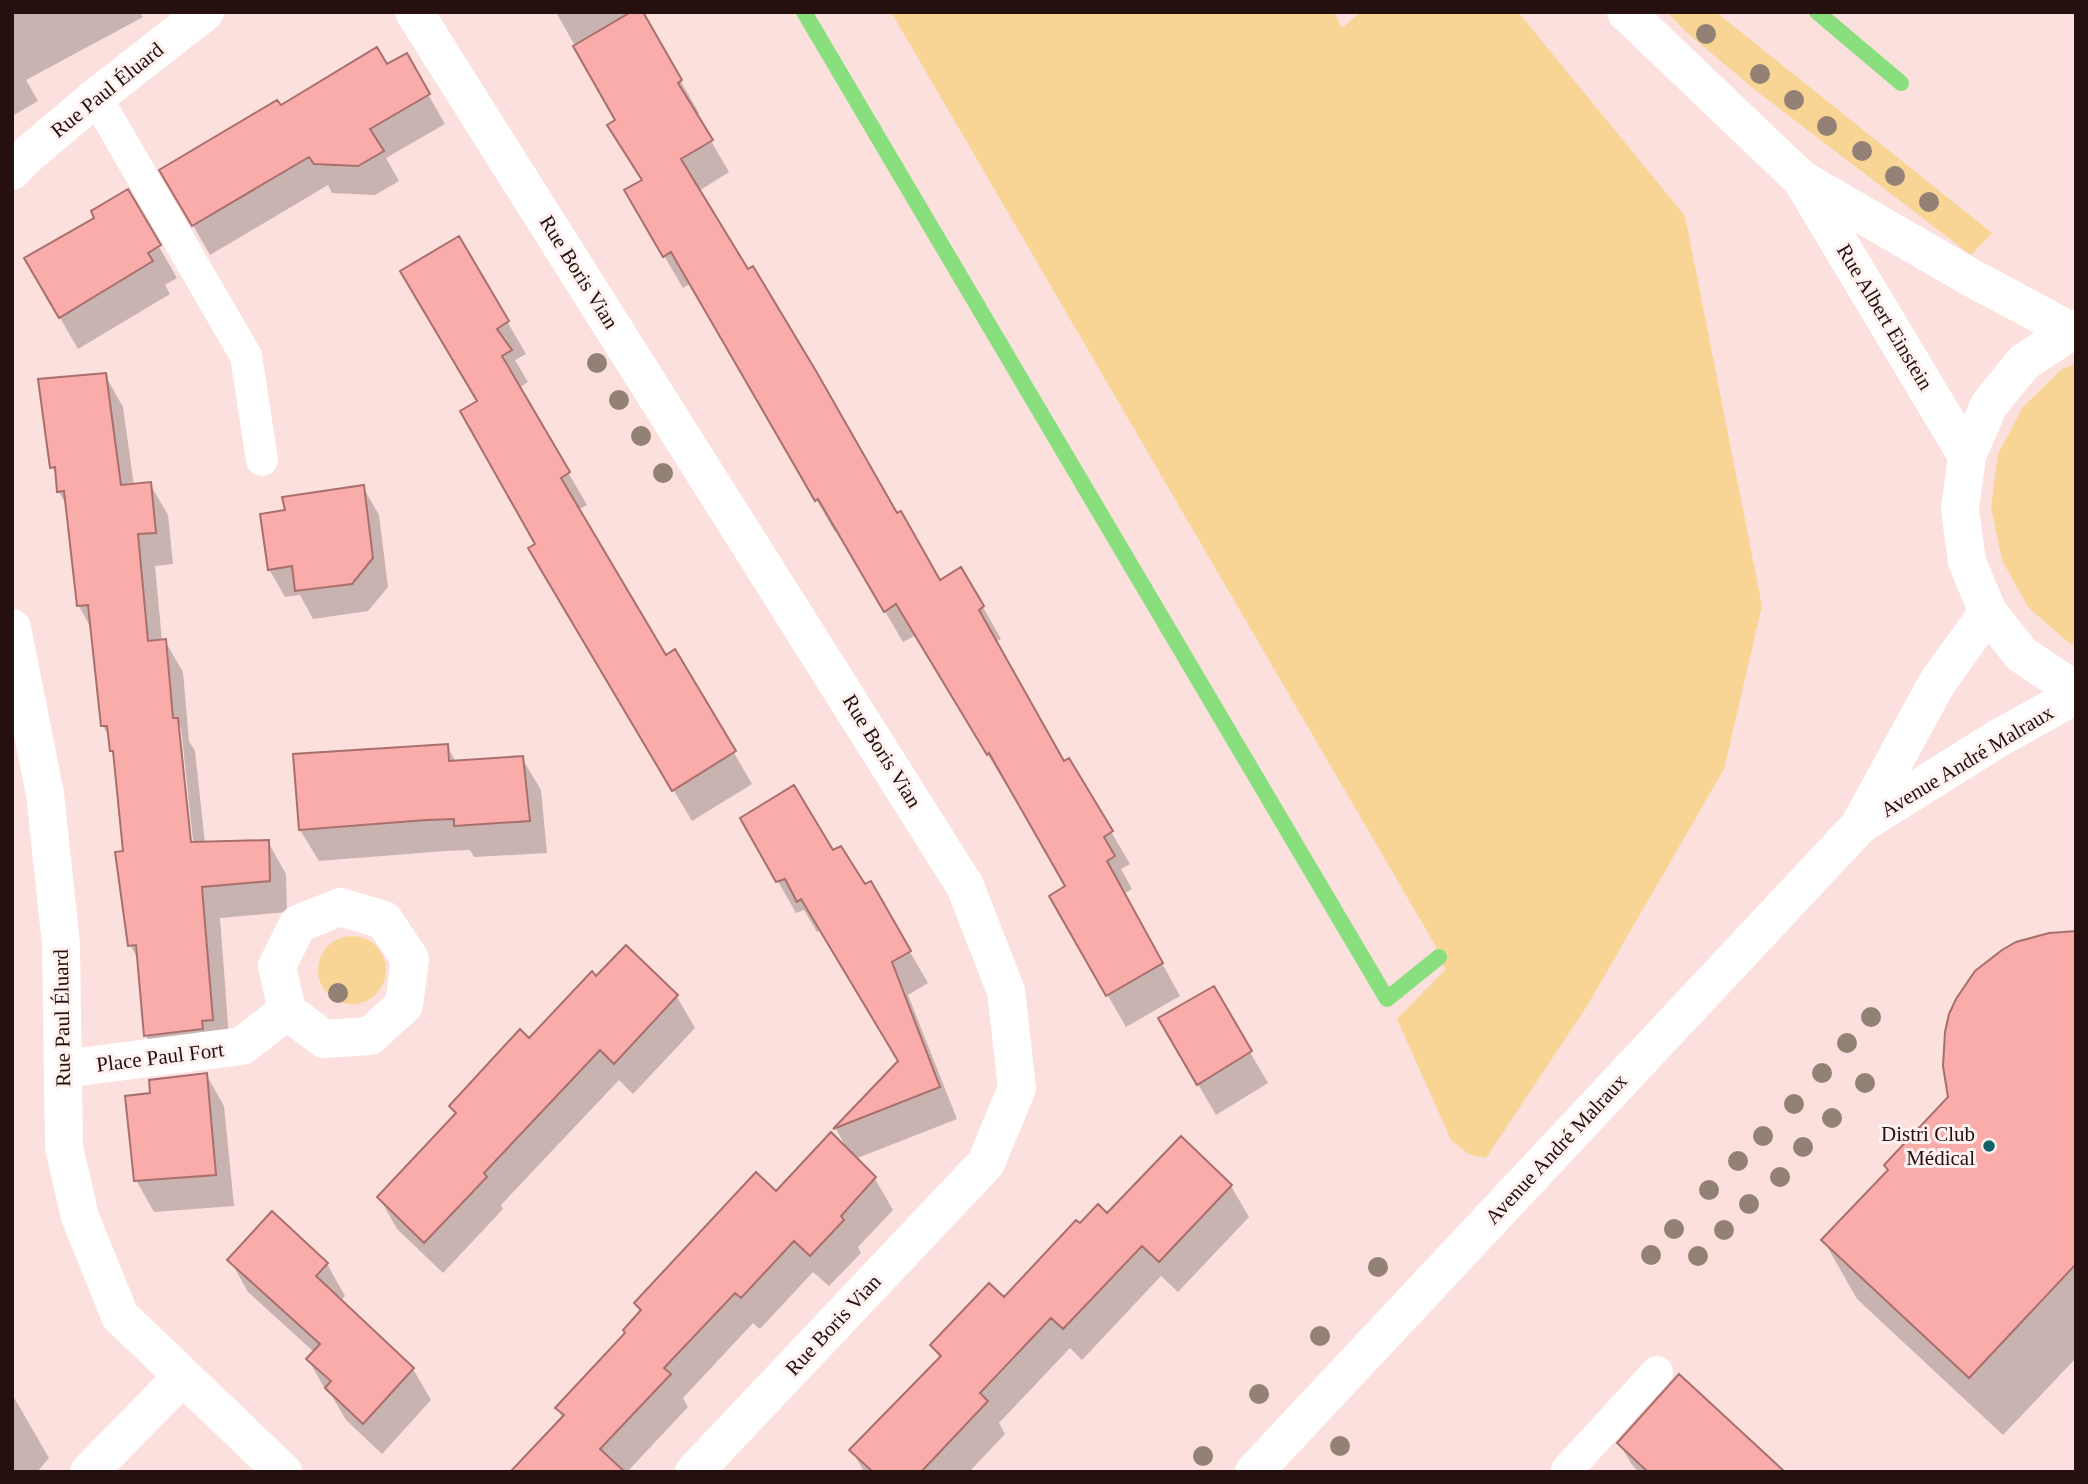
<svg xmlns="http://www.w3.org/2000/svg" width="2088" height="1484" viewBox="0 0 2088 1484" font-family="'Times New Roman',serif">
<rect width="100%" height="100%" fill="#fbe0de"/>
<!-- green -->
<path fill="#f8d595" d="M 891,12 L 1334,12 L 1342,28 L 1361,12 L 1518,12 L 1685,216 L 1762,606 L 1724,769 L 1587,1006 L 1486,1158 L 1468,1154 L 1451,1140 L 1397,1019 L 1445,970 L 1435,945 Z
M 1667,12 L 1716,12 L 1992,233 L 1971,255 L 1759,93 L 1686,32 Z
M 2076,363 L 2076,646 L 2068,642 L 2028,607 L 2002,560 L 1991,507 L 1998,454 L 2023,407 L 2061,370 Z
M318 970a34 34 0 1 1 68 0a34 34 0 1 1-68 0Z"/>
<!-- shadow -->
<path fill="#0003" fill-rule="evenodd" d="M 12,12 L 140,12 L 143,17 L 26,80 L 38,101 L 12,116 Z
M 556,12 L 629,12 L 630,14 L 641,12 L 699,113 L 696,115 L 729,172 L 699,191 L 939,582 L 960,570 L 983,607 L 1001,639 L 995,642 L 1064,763 L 1069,760 L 1130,864 L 1121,869 L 1132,889 L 1124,894 L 1180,996 L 1126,1027 L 1051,897 L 1067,887 L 1008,784 L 1006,785 L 916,635 L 903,642 L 837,530 L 835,532 L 691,283 L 683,288 L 626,191 L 643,181 L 617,121 Z
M 406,56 L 445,124 L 386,158 L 399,181 L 375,195 L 332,193 L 328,185 L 210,255 L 162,171 L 280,107 L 386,67 Z
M 127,191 L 177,278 L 165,285 L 170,294 L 78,349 L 26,259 L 96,218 Z
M 459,239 L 526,354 L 515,360 L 528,382 L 519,388 L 587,505 L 578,510 L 665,657 L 675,651 L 752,784 L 692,821 L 548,580 L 538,544 L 479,402 Z
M 105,375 L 123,407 L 134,486 L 150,484 L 168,515 L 173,564 L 155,566 L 162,641 L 165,641 L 183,672 L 189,741 L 195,751 L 205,843 L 268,842 L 286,874 L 287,912 L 220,918 L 230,1051 L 164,1067 L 146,1036 L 139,961 L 130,945 L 125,853 L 115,757 L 112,751 L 110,739 L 103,726 L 92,630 L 79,606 L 67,506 L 59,492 L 58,478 L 52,467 ZM 177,724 L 181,728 L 194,850 L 191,850 Z
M 363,487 L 379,515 L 388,587 L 368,611 L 313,619 L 300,595 L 285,597 L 269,569 L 287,511 Z
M 447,746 L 456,762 L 522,758 L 541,790 L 547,853 L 474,857 L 470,850 L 445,851 L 319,861 L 300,830 Z
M 742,818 L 833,853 L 864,887 L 870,883 L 928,983 L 908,995 L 957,1119 L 855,1159 L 875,1179 L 893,1210 L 858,1247 L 861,1253 L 829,1286 L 813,1272 L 760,1329 L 753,1323 L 683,1398 L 688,1407 L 627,1472 L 513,1472 L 563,1418 L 557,1408 L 627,1334 L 641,1313 L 636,1304 L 776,1193 L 847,1149 L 836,1129 L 900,1061 L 821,930 L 817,932 L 804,910 L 796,913 Z
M 2076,935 L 2076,1358 L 2003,1435 L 1857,1299 L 1824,1241 L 1890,1171 L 1950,1097 Z
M 626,947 L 677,997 L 695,1028 L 633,1094 L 619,1080 L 501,1205 L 503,1209 L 443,1273 L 397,1229 L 379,1197 L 456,1115 L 451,1106 L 529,1040 L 596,979 Z
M 1213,989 L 1268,1083 L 1216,1115 L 1160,1019 Z
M 206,1074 L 224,1106 L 234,1206 L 154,1212 L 136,1180 L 152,1095 Z
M 1231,1186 L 1249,1217 L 1178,1292 L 1161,1276 L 1082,1360 L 1070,1348 L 999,1423 L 1005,1434 L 969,1472 L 864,1472 L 852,1450 L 940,1359 L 932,1345 L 1004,1300 L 1080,1226 L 1107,1215 Z
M 230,1260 L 327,1264 L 345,1296 L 340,1301 L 413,1369 L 431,1400 L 382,1454 L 346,1420 L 332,1396 L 326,1391 L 308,1359 L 314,1352 L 248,1292 Z
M 12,1394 L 49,1458 L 37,1472 L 12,1472 Z
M 1619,1443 L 1773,1472 L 1639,1472 L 1632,1465 Z"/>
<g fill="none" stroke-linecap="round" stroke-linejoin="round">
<!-- stream -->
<path stroke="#89de7e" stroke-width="16" d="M 804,12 L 1387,999 L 1439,957
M 1817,12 L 1901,83"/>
</g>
<!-- building -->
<path fill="#f9aca9" stroke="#a96f6d" stroke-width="2" d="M 631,12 L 643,12 L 682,80 L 678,83 L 713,140 L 681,159 L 748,269 L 753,266 L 816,371 L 897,513 L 901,511 L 940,580 L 961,567 L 984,606 L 979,610 L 1064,761 L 1069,758 L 1113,831 L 1104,837 L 1115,856 L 1107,861 L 1163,963 L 1106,996 L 1049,896 L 1065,886 L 989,753 L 987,755 L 896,604 L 884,612 L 818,499 L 815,501 L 671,252 L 663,257 L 624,190 L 642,180 L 607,125 L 615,120 L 573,46 Z
M 377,47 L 387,64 L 407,53 L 430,94 L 370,129 L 384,151 L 358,166 L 314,164 L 309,157 L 192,226 L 159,170 L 277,100 L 281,105 Z
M 128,189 L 161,245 L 148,253 L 153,261 L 59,318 L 24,258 L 94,218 L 91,211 Z
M 459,236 L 509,321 L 497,329 L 512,350 L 502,356 L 570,472 L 561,478 L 666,655 L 675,649 L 736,751 L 672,791 L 528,548 L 535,544 L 460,411 L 477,401 L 400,271 Z
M 106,373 L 121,485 L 151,482 L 156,533 L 138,534 L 148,641 L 166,639 L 173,718 L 178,718 L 191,842 L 269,840 L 270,881 L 202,887 L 213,1020 L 202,1021 L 203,1029 L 144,1036 L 136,945 L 128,946 L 115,852 L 123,851 L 113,751 L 110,751 L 107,726 L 101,726 L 88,605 L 77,606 L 64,491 L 57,492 L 55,467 L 50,468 L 38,379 Z
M 364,485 L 373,558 L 352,584 L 295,591 L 292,566 L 268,570 L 260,514 L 285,510 L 282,497 Z
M 448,744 L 449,761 L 523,756 L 530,821 L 454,826 L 454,819 L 426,820 L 299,830 L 293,754 Z
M 794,785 L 833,850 L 841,846 L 865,884 L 871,881 L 911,951 L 892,962 L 940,1087 L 833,1129 L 898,1061 L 801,899 L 797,902 L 785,879 L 776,882 L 740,818 Z
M 2076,931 L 2076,1264 L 1969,1378 L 1821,1240 L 1888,1170 L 1884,1165 L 1948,1097 L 1943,1066 L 1945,1032 L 1949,1014 L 1956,999 L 1975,971 L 2002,950 L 2016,942 L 2049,933 Z
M 626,945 L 678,995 L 614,1064 L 600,1050 L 484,1173 L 487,1177 L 424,1243 L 377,1197 L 456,1113 L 449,1106 L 520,1029 L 529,1038 L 592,971 L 596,976 Z
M 1214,986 L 1252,1051 L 1197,1085 L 1158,1018 Z
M 207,1073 L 216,1175 L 134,1181 L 125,1096 L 150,1093 L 149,1080 Z
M 831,1132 L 876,1177 L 841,1216 L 844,1220 L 810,1256 L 794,1241 L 741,1298 L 735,1293 L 664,1368 L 671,1374 L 600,1449 L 625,1472 L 510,1472 L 564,1415 L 555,1408 L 625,1333 L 623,1330 L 641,1310 L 634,1303 L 756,1172 L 776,1191 Z
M 1181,1136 L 1232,1185 L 1159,1262 L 1142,1246 L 1063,1329 L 1051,1318 L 980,1393 L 988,1401 L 921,1472 L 873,1472 L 849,1450 L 941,1356 L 930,1345 L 989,1283 L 1004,1297 L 1076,1220 L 1080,1223 L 1098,1204 L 1107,1213 Z
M 272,1211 L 328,1263 L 316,1276 L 414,1368 L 363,1424 L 325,1388 L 331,1381 L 306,1359 L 320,1344 L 227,1260 Z
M 1679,1374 L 1785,1472 L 1648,1472 L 1617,1443 Z"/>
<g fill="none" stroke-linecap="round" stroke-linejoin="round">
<!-- service -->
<path stroke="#fff" stroke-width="32" d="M 96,97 L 246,356 L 262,460
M 1569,1472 L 1567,1470 L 1657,1372"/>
<!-- minor -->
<path stroke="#fff" stroke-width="38" d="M 414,12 L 965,886 L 1006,991 L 1017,1088 L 986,1163 L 694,1472
M 1626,12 L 1801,179 L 1970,277 L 2069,330
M 12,171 L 23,159 L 96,97 L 205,12
M 1804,184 L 1967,456
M 2076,328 L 2024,362 L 1989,405 L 1967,456 L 1960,509 L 1967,562 L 1988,612 L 2021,654 L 2076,691
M 12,628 L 45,794 L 61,944 L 64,1147 L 80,1217 L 120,1316 L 283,1472
M 340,907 L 384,920 L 410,959 L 404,1005 L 370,1036 L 324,1039 L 287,1011 L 277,966 L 298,924 Z
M 63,1069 L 242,1046 L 287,1011
M 89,1472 L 183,1376"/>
<!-- tertiary -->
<path stroke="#fff" stroke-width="38" d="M 1860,825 L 1997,739 L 2076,695
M 1254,1472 L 1859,826 L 1937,683 L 1988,612"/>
</g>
<!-- trees -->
<g fill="#938175">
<circle cx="1706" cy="34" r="10"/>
<circle cx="1760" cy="74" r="10"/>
<circle cx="1794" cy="100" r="10"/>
<circle cx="1827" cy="126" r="10"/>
<circle cx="1862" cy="151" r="10"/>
<circle cx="1895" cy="176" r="10"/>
<circle cx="1929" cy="202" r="10"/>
<circle cx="597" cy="363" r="10"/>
<circle cx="619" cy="400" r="10"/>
<circle cx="641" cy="436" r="10"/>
<circle cx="663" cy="473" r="10"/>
<circle cx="338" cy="993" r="10"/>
<circle cx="1871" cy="1017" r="10"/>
<circle cx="1847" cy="1043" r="10"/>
<circle cx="1822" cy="1073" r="10"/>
<circle cx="1865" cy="1083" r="10"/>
<circle cx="1794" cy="1104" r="10"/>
<circle cx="1832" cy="1118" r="10"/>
<circle cx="1763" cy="1136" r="10"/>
<circle cx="1803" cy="1147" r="10"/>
<circle cx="1738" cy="1161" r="10"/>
<circle cx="1780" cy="1177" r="10"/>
<circle cx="1709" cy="1190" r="10"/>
<circle cx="1749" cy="1204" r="10"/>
<circle cx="1674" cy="1229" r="10"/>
<circle cx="1724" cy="1230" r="10"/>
<circle cx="1651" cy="1255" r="10"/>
<circle cx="1698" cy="1256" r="10"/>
<circle cx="1378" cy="1267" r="10"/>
<circle cx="1320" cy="1336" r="10"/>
<circle cx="1259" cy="1394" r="10"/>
<circle cx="1340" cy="1446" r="10"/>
<circle cx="1203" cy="1456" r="10"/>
</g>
<!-- markers -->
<circle fill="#136368" stroke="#fff1f0" stroke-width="2.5" cx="1989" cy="1146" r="7"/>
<g text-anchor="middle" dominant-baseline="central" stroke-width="6" stroke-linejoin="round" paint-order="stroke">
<!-- street labels -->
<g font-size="21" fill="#250f0f" stroke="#fff1f0">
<text transform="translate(107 90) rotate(-39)">Rue Paul Éluard</text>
<text transform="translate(579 272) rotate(58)">Rue Boris Vian</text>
<text transform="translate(1885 317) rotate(59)">Rue Albert Einstein</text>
<text transform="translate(882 751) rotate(58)">Rue Boris Vian</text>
<text transform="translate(1967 761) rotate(-31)">Avenue André Malraux</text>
<text transform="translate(62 1018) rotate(-91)">Rue Paul Éluard</text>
<text transform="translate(160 1057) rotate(-7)">Place Paul Fort</text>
<text transform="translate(1556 1149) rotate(-47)">Avenue André Malraux</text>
<text transform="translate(833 1325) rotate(-47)">Rue Boris Vian</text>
</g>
<!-- poi labels -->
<g font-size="21" fill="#250f0f" stroke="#fff1f0" text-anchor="end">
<text x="1975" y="1134">Distri Club<tspan x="1975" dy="24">Médical</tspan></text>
</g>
</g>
<!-- border -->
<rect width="2088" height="1484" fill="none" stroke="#250f0f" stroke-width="28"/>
</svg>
